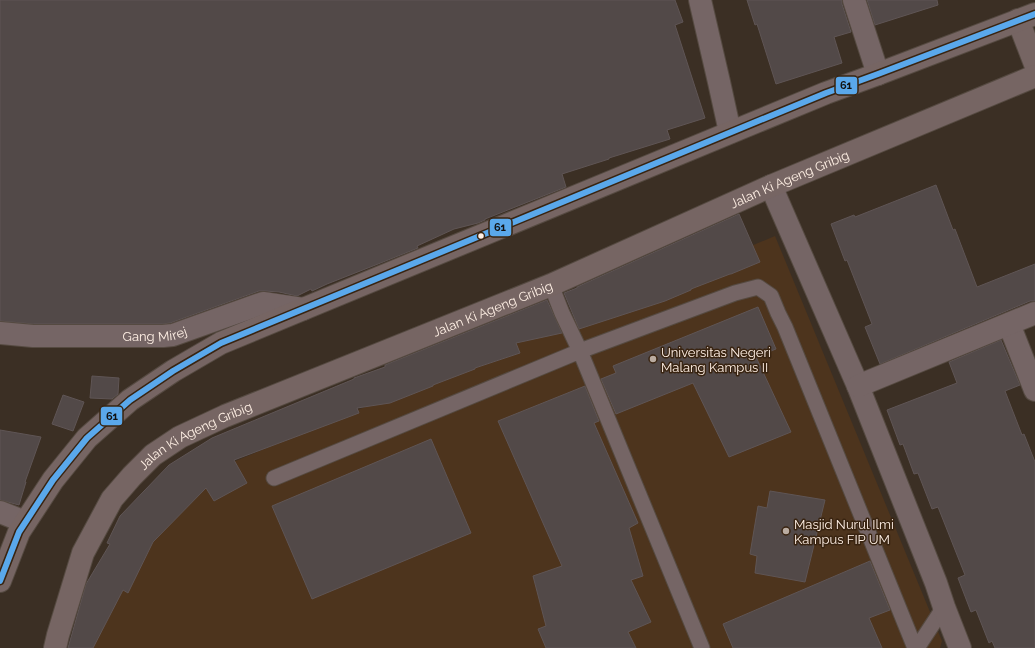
<svg xmlns="http://www.w3.org/2000/svg" width="1035" height="648" viewBox="0 0 1035 648" font-family="Raleway,sans-serif">
<rect width="100%" height="100%" fill="#3b2f24"/>
<!-- built -->
<path fill="#4d341d" d="M 775,236 L 942,641 L 940,648 L 88,648 L 185,482 Z"/>
<!-- building -->
<path fill="#524948" stroke="#5f5555" d="M 0,0 L 675,0 L 683,22 L 675,25 L 705,118 L 667,130 L 670,139 L 609,158 L 609,159 L 562,174 L 566,187 L 485,219 L 485,220 L 478,223 L 454,229 L 417,246 L 418,248 L 378,264 L 327,284 L 312,291 L 311,289 L 297,296 L 279,292 L 265,291 L 259,291 L 170,323 L 162,324 L 34,324 L 0,321 Z
M 747,0 L 842,0 L 842,4 L 851,32 L 834,37 L 842,63 L 776,84 L 757,24 L 755,25 Z
M 867,0 L 937,0 L 938,5 L 875,25 Z
M 936,185 L 953,230 L 955,229 L 977,287 L 1035,264 L 1035,301 L 1030,301 L 880,364 L 865,327 L 872,324 L 847,260 L 845,261 L 831,224 L 854,215 L 855,217 Z
M 739,214 L 760,262 L 731,274 L 730,274 L 691,289 L 691,290 L 665,301 L 579,329 L 564,293 L 577,288 L 577,287 Z
M 547,300 L 562,333 L 516,343 L 520,353 L 475,368 L 475,369 L 433,385 L 433,386 L 390,403 L 357,408 L 359,413 L 234,460 L 247,483 L 214,501 L 206,488 L 153,542 L 128,593 L 123,590 L 93,648 L 68,648 L 86,584 L 110,544 L 107,543 L 120,516 L 169,465 L 212,438 L 354,379 L 354,378 L 385,367 L 385,365 Z
M 758,307 L 776,349 L 756,357 L 791,432 L 729,457 L 693,383 L 616,414 L 601,379 L 616,373 L 613,366 Z
M 1001,340 L 1020,385 L 1005,391 L 1022,435 L 1024,434 L 1035,462 L 1035,648 L 995,648 L 992,641 L 989,643 L 976,610 L 971,612 L 958,578 L 965,575 L 938,507 L 932,509 L 918,473 L 914,474 L 903,444 L 900,445 L 887,410 L 957,383 L 949,362 Z
M 92,376 L 119,378 L 118,394 L 112,399 L 90,398 Z
M 585,386 L 599,421 L 594,423 L 638,523 L 629,528 L 643,576 L 631,580 L 651,622 L 628,632 L 636,648 L 546,648 L 538,629 L 546,626 L 533,576 L 562,566 L 498,421 Z
M 63,395 L 84,402 L 73,431 L 52,424 Z
M 0,430 L 41,437 L 25,482 L 26,482 L 19,505 L 0,500 Z
M 431,439 L 471,533 L 312,599 L 272,506 Z
M 770,491 L 825,500 L 805,582 L 755,573 L 757,556 L 750,554 L 758,506 L 767,508 Z
M 870,561 L 890,610 L 869,618 L 882,648 L 733,648 L 723,624 Z"/>
<g fill="none" stroke-linecap="round" stroke-linejoin="round">
<!-- service casing -->
<g stroke="#554a41" stroke-width="17">
<path id="service" d="M 551,285 L 562,313 L 580,351 L 702,648
M 274,478 L 580,351 L 735,293 L 758,287 L 771,296 L 778,313 L 785,327 L 915,648
M 917,648 L 944,607"/>
</g>
<!-- minor casing -->
<g stroke="#554a41" stroke-width="24">
<g id="minor">
<path d="M 700,0 L 719,82 L 730,132"/>
<path d="M 854,0 L 878,74"/>
<path d="M 771,186 L 858,386 L 936,583 L 944,607 L 960,648"/>
<path d="M 1009,324 L 1035,390"/>
<path id="s1" d="M 0,333 L 33,336 L 163,336 L 173,335 L 263,303 L 303,309"/>
<path d="M 858,386 L 1035,313"/>
<path d="M 0,512 L 25,522"/>
</g>
</g>
<!-- primary casing -->
<g stroke="#554a41" stroke-width="24">
<g id="primary">
<path d="M 1018,20 L 1035,64"/>
<path d="M 0,581 L 19,532 L 53,480 L 87,438 L 130,400 L 173,371 L 221,343 L 826,93 L 878,74 L 1035,14"/>
<path id="s2" d="M 55,648 L 58,635 L 83,553 L 112,499 L 132,476 L 153,455 L 180,437 L 225,416 L 551,285 L 771,186 L 1035,76"/>
</g>
</g>
<!-- service -->
<use href="#service" stroke="#756565" stroke-width="15"/>
<!-- minor -->
<use href="#minor" stroke="#756565" stroke-width="22"/>
<!-- primary -->
<use href="#primary" stroke="#766563" stroke-width="22"/>
<!-- bus-1 casing -->
<g stroke="#392411" stroke-width="9">
<path id="bus-1" d="M 0,581 L 19,532 L 53,480 L 87,438 L 130,400 L 173,371 L 221,343 L 826,93 L 878,74 L 1035,14"/>
</g>
<!-- bus-1 -->
<use href="#bus-1" stroke="#5aa8eb" stroke-width="6"/>
</g>
<!-- markers -->
<circle fill="#fff0e5" stroke="#392411" stroke-width="1.5" cx="481" cy="236" r="3.5"/>
<g fill="#baaca1" stroke="#392411" stroke-width="1.5">
<circle cx="653" cy="359" r="4"/>
<circle cx="786" cy="531" r="4"/>
</g>
<g text-anchor="middle" dominant-baseline="central" stroke-width="3" stroke-linejoin="round" paint-order="stroke">
<!-- street labels -->
<g font-size="13" fill="#fff0e5" stroke="#392411">
<text stroke="none"><textPath href="#s2" startOffset="915">Jalan Ki Ageng Gribig</textPath></text>
<text stroke="none"><textPath href="#s2" startOffset="591">Jalan Ki Ageng Gribig</textPath></text>
<text stroke="none"><textPath href="#s1" startOffset="155">Gang Mirej</textPath></text>
<text stroke="none"><textPath href="#s2" startOffset="267">Jalan Ki Ageng Gribig</textPath></text>
</g>
<!-- poi labels -->
<g font-size="13" fill="#fff0e5" stroke="#392411" text-anchor="start">
<text x="661" y="352">Universitas Negeri<tspan x="661" dy="15">Malang Kampus II</tspan></text>
<text x="794" y="524">Masjid Nurul Ilmi<tspan x="794" dy="15">Kampus FIP UM</tspan></text>
</g>
</g>
<g stroke="#392411" stroke-width="1.5">
<rect x="835" y="76" width="23" height="19" rx="4" fill="#5aa8eb"/>
<rect x="489" y="218" width="23" height="19" rx="4" fill="#5aa8eb"/>
<rect x="100" y="406" width="23" height="20" rx="4" fill="#5aa8eb"/>
</g>
<g font-size="11" text-anchor="middle" font-weight="bold" fill="#111">
<text x="846" y="89">61</text>
<text x="500" y="231">61</text>
<text x="112" y="420">61</text>
</g>
</svg>
